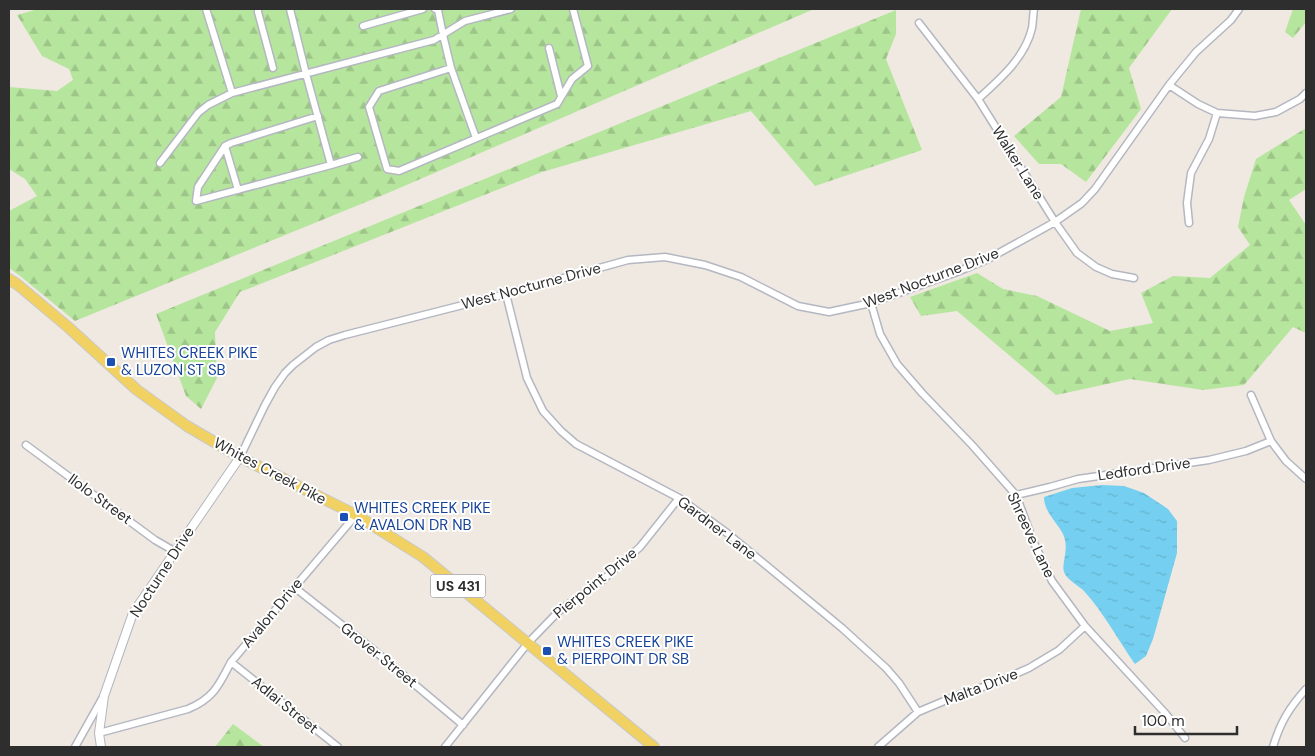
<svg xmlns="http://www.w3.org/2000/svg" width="1315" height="756" viewBox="0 0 1315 756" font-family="'DM Sans',sans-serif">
<defs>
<pattern id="forest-firs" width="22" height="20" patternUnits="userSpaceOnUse" patternTransform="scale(1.25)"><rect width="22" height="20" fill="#b6e59e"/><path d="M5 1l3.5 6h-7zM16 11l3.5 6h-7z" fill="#9dc588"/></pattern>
<pattern id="water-ripples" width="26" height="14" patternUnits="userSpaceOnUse" patternTransform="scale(1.25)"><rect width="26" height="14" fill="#75cff0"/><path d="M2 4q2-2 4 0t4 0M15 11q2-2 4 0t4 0" fill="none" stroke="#66b2ce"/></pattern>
</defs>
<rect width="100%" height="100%" fill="#efe9e1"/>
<!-- forest -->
<path fill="url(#forest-firs)" d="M 38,9 L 814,9 L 388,193 L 75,321 L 19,275 L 9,268 L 9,211 L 37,196 L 25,179 L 9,169 L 9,87 L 57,91 L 73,80 L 69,69 L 42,56 L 17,15 Z
M 1081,9 L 1172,9 L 1129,68 L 1141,109 L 1086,182 L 1061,164 L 1039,164 L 1014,136 L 1061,97 Z
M 1293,9 L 1306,9 L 1306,22 L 1293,38 L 1285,32 Z
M 896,10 L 896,34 L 886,59 L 922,150 L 815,186 L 751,111 L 542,172 L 240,292 L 215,332 L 217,378 L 201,409 L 186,396 L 156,314 Z
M 1306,128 L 1306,189 L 1289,200 L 1306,225 L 1306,333 L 1293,327 L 1244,385 L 1203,390 L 1130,379 L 1056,395 L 957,311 L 921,316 L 910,297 L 977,273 L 1003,289 L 1037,296 L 1110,331 L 1153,323 L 1141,293 L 1173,276 L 1210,278 L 1250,245 L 1238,227 L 1244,197 L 1256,159 Z
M 233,724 L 264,747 L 215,747 Z"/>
<!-- water -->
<path fill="url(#water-ripples)" d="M 1102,485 L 1124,486 L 1144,493 L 1168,509 L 1177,521 L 1177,553 L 1153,639 L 1146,656 L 1135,664 C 1118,640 1104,613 1084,591 C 1078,585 1067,580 1064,572 C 1061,563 1070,549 1063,534 C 1057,522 1044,512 1044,497 L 1072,488 Z"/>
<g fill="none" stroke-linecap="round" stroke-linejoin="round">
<!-- minor casing -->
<g stroke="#b4b7c1" stroke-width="9">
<path id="minor" d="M 206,9 L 232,93 L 434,40 L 465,21 L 511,9
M 258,9 L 258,12 L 273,68
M 290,9 L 306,74 L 331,165 L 358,157
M 435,9 L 438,10 L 443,35 L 451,68 L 379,91 L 369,107 L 387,169 L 399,171 L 557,104 L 572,79 L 588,66 L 573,9
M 919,23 L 978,99 L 1055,222 L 1077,253 L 1096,267 L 1112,274 L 1134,278
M 363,26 L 423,9
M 549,48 L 561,96
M 451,68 L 476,138
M 1169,85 L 1198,104 L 1217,113 L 1255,116 L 1276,112 L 1300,99 L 1306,93
M 978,99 C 1000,79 1025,58 1032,28 C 1033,22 1033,15 1034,9
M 318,116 L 231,143 L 225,146 L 198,187 L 196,201 L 331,165
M 225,146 L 238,190
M 160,163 L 198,113 L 208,105 L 232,93
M 1189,223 L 1187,203 L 1191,173 L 1209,139 L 1217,113
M 506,294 L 527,378 L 543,411 L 561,431 L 576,444 L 679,498 L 727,533 L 842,628 L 886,668 L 899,683 L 918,712
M 871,303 L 880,334 L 897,364 L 922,393 L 972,445 L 1016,495 L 1034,543 L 1052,581 L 1085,626 L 1166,714 L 1185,738
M 1251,395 L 1271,441 L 1286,461 L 1306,479
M 26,445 L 155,540 L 174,551
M 240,457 L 265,405 L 275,387 L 285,373 L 293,365 L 316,347 L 329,340 L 345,335 L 506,294 L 628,260 L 665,257 L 705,265 L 741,277 L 798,306 L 829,312 L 871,303 L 957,272 L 988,259 L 1055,222 L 1082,203 L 1095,189 L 1169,85 L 1196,52 L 1231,20 L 1239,9
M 1016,495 L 1050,487 L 1078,479 L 1209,460 L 1246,451 L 1271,441
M 294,587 L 370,647 L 463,725
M 231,662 L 338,747
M 99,733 L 188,709 C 214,698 219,685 231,662 L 356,515
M 75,747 L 103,697
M 445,747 L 528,643 L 559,611 L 604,579 L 640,547 L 679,498
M 878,747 L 918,712 L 956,696 L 995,683 L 1029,668 L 1059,650 L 1085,626
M 1273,747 C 1280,723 1289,708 1306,689"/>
</g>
<!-- tertiary casing -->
<g stroke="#b4b7c1" stroke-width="10">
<path id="tertiary" d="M 101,747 L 99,733 L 104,696 L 133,613 L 240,457"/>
</g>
<!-- primary casing -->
<g stroke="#c9c9c9" stroke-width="12">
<path id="primary" d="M 9,279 L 18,285 L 68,327 L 137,390 L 187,426 L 240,457 L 356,515 L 423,557 L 654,747"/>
</g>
<!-- minor -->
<use href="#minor" stroke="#fff" stroke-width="6"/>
<!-- tertiary -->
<use href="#tertiary" stroke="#fff" stroke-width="8"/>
<!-- primary -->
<use href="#primary" stroke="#f2d163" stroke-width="10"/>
</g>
<!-- markers -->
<g fill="#1a4fb4" stroke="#fff" stroke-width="2">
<rect x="106" y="357" width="10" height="10" rx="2.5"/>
<rect x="339" y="512" width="10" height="10" rx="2.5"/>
<rect x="542" y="646" width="10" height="10" rx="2.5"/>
</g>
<g text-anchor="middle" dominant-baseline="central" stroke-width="4" stroke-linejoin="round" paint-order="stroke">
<!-- shield labels -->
<rect fill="#fff" stroke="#6d6d6d" stroke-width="1" x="430.5" y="574.5" width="55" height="23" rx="4"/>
<g font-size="14" font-weight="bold" fill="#2e2e2e">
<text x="458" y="586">US 431</text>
</g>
<!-- street labels -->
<g font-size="15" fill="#2e2e2e" stroke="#fff">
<text transform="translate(1018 163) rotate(58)">Walker Lane</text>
<text transform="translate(931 278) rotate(-21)">West Nocturne Drive</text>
<text transform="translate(531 286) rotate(-15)">West Nocturne Drive</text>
<text transform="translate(1144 469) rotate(-8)">Ledford Drive</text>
<text transform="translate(270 471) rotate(28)">Whites Creek Pike</text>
<text transform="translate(100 499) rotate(36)">Ilolo Street</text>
<text transform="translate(717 528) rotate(37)">Gardner Lane</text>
<text transform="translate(1031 535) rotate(65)">Shreeve Lane</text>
<text transform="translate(162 572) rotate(-57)">Nocturne Drive</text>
<text transform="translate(595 583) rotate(-39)">Pierpoint Drive</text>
<text transform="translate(272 613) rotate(-50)">Avalon Drive</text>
<text transform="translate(379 655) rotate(39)">Grover Street</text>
<text transform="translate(981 687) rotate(-21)">Malta Drive</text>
<text transform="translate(285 705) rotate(39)">Adlai Street</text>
</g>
<!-- transit labels -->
<g font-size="15" fill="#164399" stroke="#fff" text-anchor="start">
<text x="121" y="353">WHITES CREEK PIKE<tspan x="121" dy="17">&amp; LUZON ST SB</tspan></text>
<text x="354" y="508">WHITES CREEK PIKE<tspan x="354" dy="17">&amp; AVALON DR NB</tspan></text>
<text x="557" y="642">WHITES CREEK PIKE<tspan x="557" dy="17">&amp; PIERPOINT DR SB</tspan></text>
</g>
</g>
<!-- border -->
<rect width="1315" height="756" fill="none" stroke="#2e2e2e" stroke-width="20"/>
<!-- scale -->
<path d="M1135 726v8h102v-8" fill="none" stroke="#2e2e2e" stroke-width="2.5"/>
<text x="1142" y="726" font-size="15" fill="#2e2e2e" stroke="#ffffff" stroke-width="4" paint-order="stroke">100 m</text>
</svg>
